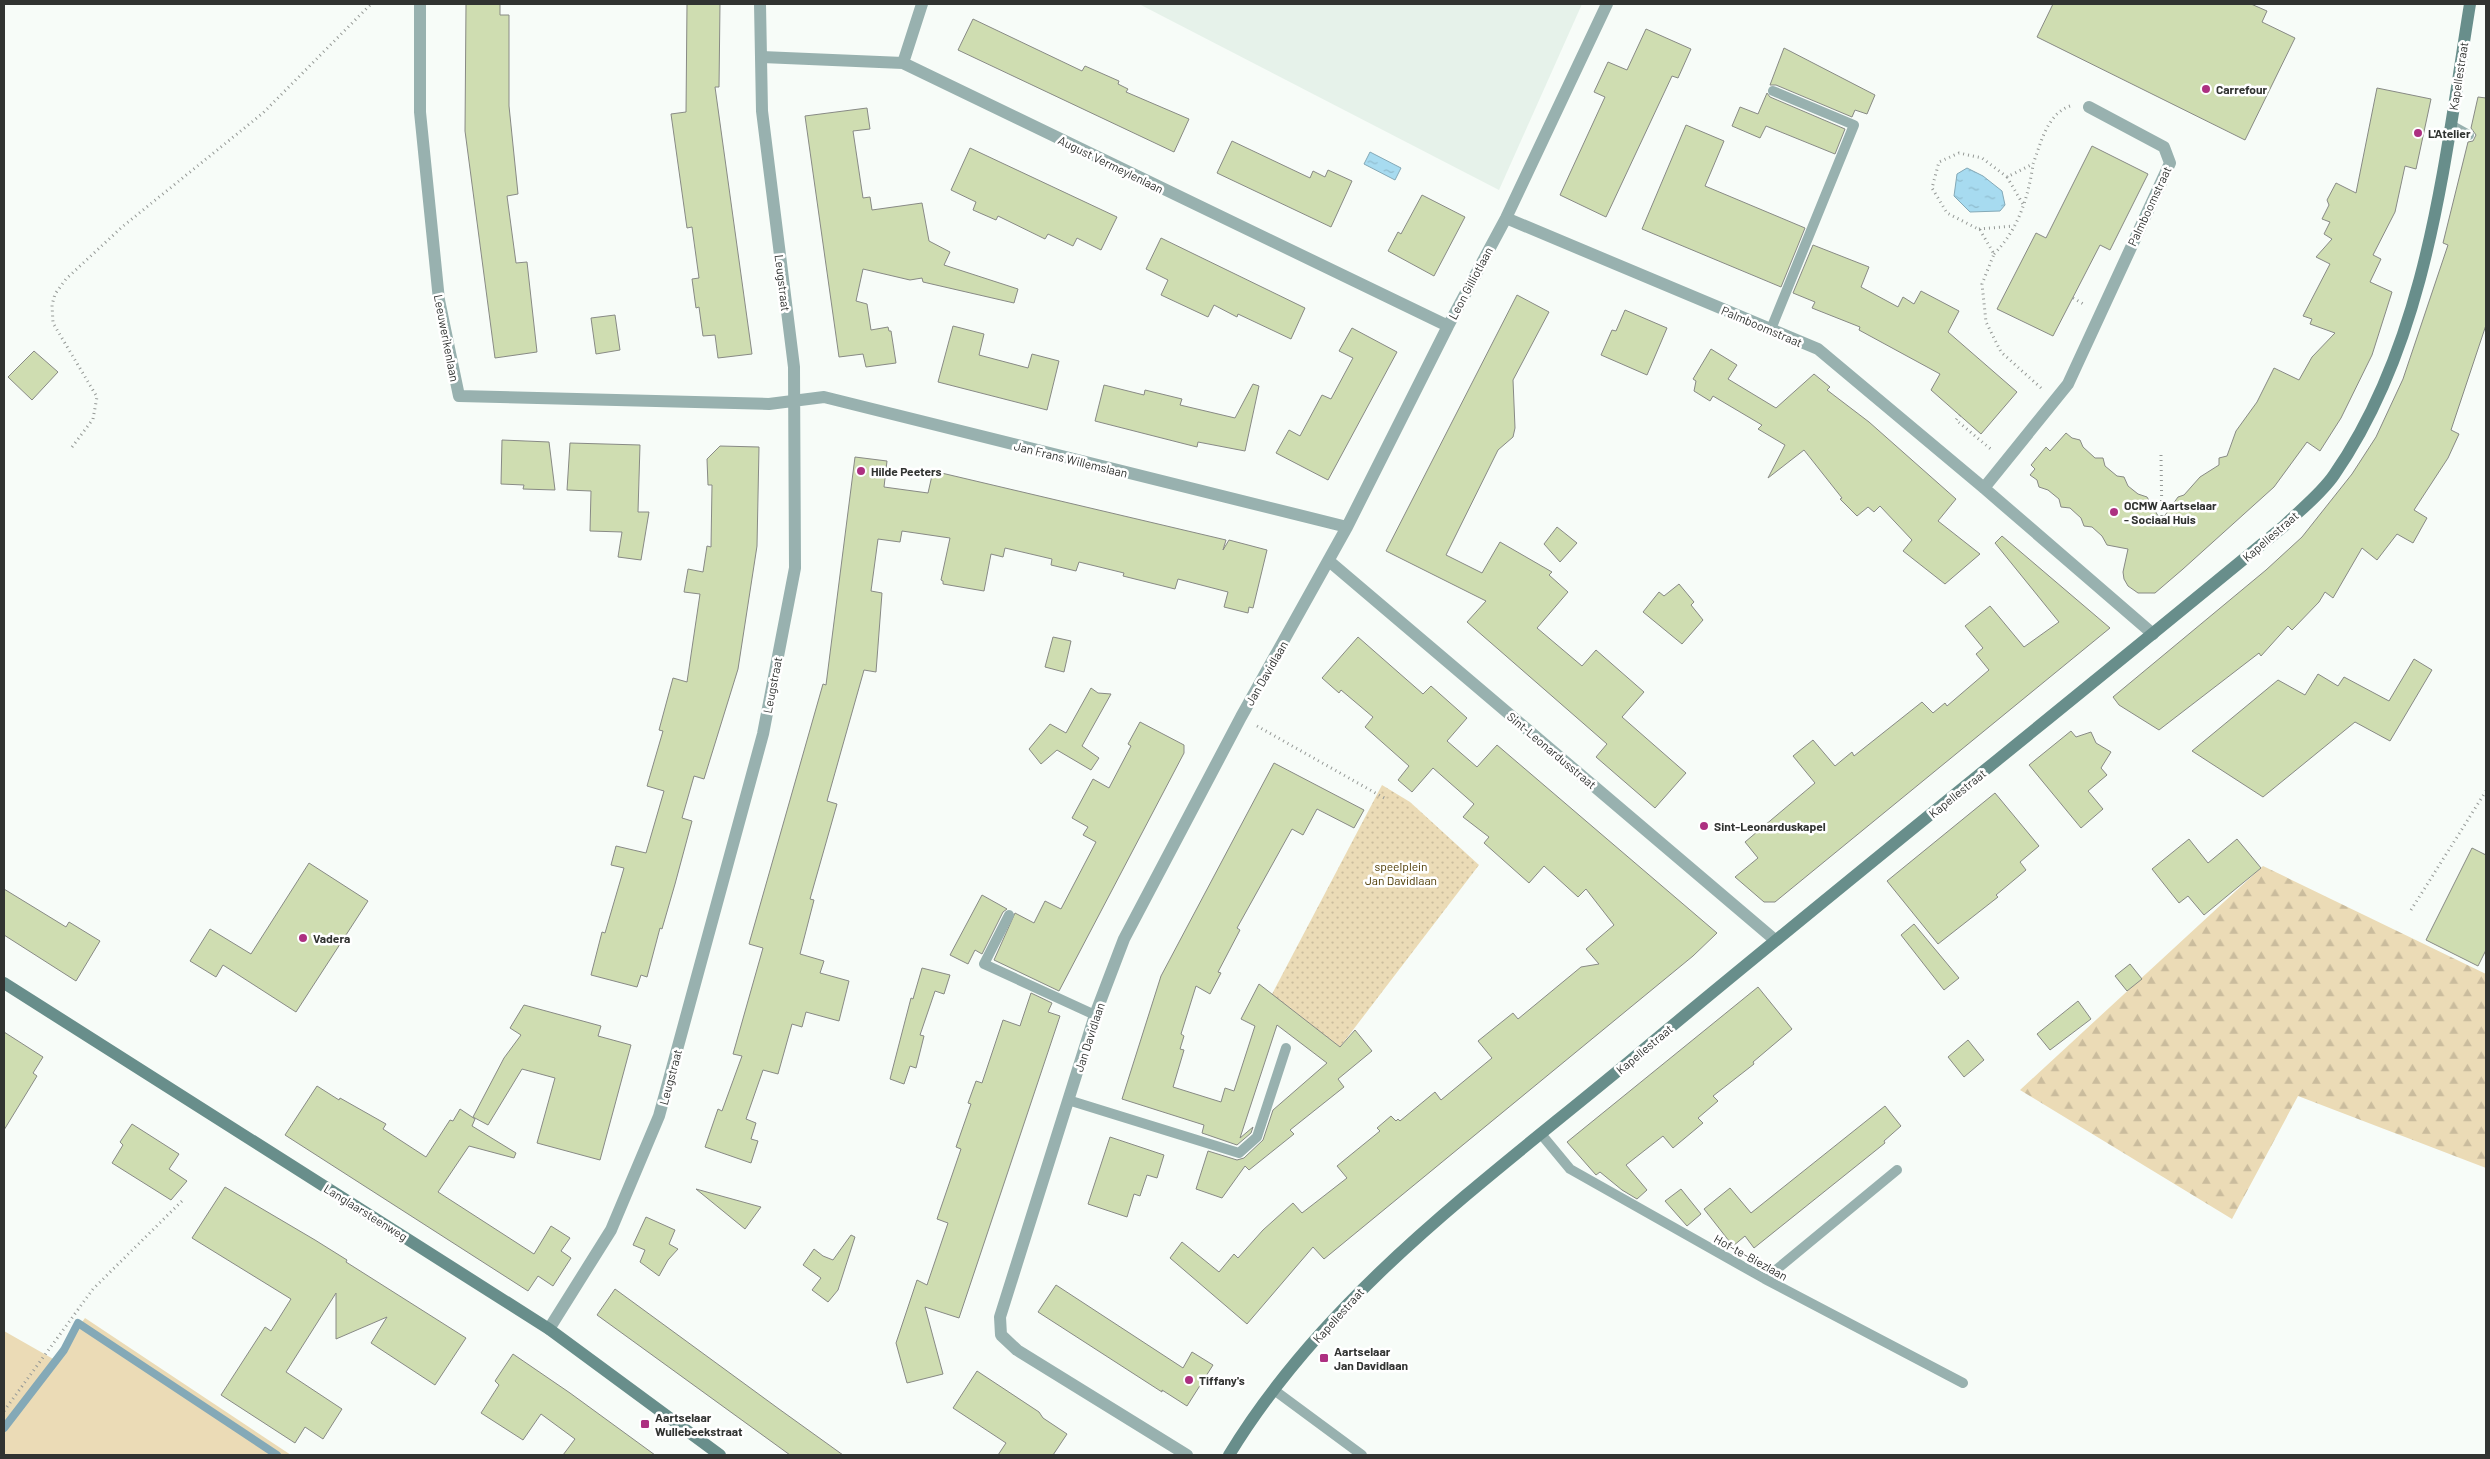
<svg xmlns="http://www.w3.org/2000/svg" width="2490" height="1459" viewBox="0 0 2490 1459" font-family="Barlow,sans-serif">
<defs>
<pattern id="forest-firs" width="22" height="20" patternUnits="userSpaceOnUse" patternTransform="scale(1.25)"><rect width="22" height="20" fill="#ebdbb6"/><path d="M5 1l3.5 6h-7zM16 11l3.5 6h-7z" fill="#cabc9d"/></pattern>
<pattern id="park-dots" width="8" height="8" patternUnits="userSpaceOnUse" patternTransform="scale(1.25)"><rect width="8" height="8" fill="#ebdbb6"/><path d="M2 2h.1M6 6h.1" fill="none" stroke="#cabc9d" stroke-width="1.8" stroke-linecap="round"/></pattern>
<pattern id="water-ripples" width="26" height="14" patternUnits="userSpaceOnUse" patternTransform="scale(1.25)"><rect width="26" height="14" fill="#a7dbf0"/><path d="M2 4q2-2 4 0t4 0M15 11q2-2 4 0t4 0" fill="none" stroke="#90bcce"/></pattern>
</defs>
<rect width="100%" height="100%" fill="#f7fcf8"/>
<!-- built -->
<path fill="#e6f2ea" d="M 1139,4 L 1582,4 L 1499,190 Z"/>
<!-- grass -->
<path fill="#ebdbb6" d="M 85,1318 L 291,1455 L 4,1455 L 4,1331 L 55,1360 Z"/>
<!-- forest -->
<path fill="url(#forest-firs)" d="M 2263,866 L 2486,974 L 2486,1168 L 2298,1096 L 2232,1219 L 2020,1090 Z"/>
<!-- park -->
<path fill="url(#park-dots)" d="M 1382,785 L 1410,802 L 1479,865 L 1340,1047 L 1271,996 Z"/>
<!-- water -->
<path fill="url(#water-ripples)" stroke="#84a9b7" d="M 1370,152 L 1401,168 L 1395,180 L 1364,164 Z
M 1967,168 L 1983,176 L 2002,191 L 2005,205 L 2000,211 L 1970,212 L 1954,196 L 1957,174 Z"/>
<g fill="none" stroke-linecap="round" stroke-linejoin="round">
<!-- stream -->
<path stroke="#84a9b7" stroke-width="8" d="M 4,1428 L 64,1350 L 78,1323 L 277,1455"/>
</g>
<!-- building -->
<path fill="#cfddb1" stroke="#888a85" d="M 466,4 L 500,4 L 500,15 L 509,15 L 509,106 L 518,194 L 507,196 L 516,263 L 527,262 L 537,352 L 495,358 L 465,131 Z
M 687,4 L 720,4 L 719,87 L 715,87 L 752,354 L 718,358 L 715,335 L 703,336 L 699,307 L 696,308 L 692,279 L 699,278 L 692,227 L 687,228 L 671,114 L 686,112 Z
M 2053,4 L 2251,4 L 2267,11 L 2262,22 L 2295,38 L 2245,140 L 2037,37 Z
M 973,19 L 1082,71 L 1085,66 L 1119,81 L 1118,84 L 1128,89 L 1126,92 L 1189,119 L 1174,152 L 958,50 Z
M 1646,29 L 1691,49 L 1678,78 L 1672,76 L 1606,217 L 1560,195 L 1605,97 L 1594,92 L 1608,62 L 1627,70 Z
M 1784,48 L 1875,95 L 1867,114 L 1855,110 L 1852,117 L 1776,85 L 1770,85 Z
M 2377,88 L 2431,99 L 2416,169 L 2405,166 L 2395,212 L 2373,255 L 2381,259 L 2370,282 L 2392,292 L 2372,355 L 2341,418 L 2320,451 L 2307,442 L 2274,487 L 2183,569 L 2155,593 L 2138,593 L 2128,586 L 2124,579 L 2123,572 L 2128,549 L 2107,545 L 2102,536 L 2092,527 L 2084,526 L 2081,518 L 2070,508 L 2061,507 L 2059,499 L 2048,490 L 2039,487 L 2037,480 L 2030,475 L 2035,469 L 2031,465 L 2046,447 L 2050,451 L 2066,433 L 2072,438 L 2080,440 L 2083,447 L 2095,458 L 2103,458 L 2105,466 L 2117,476 L 2124,477 L 2128,486 L 2138,494 L 2147,497 L 2161,521 L 2178,497 L 2184,495 L 2200,477 L 2219,465 L 2219,458 L 2227,456 L 2236,431 L 2257,402 L 2274,368 L 2299,380 L 2312,357 L 2335,333 L 2310,324 L 2312,319 L 2303,316 L 2330,264 L 2316,257 L 2332,239 L 2324,234 L 2330,222 L 2322,219 L 2329,205 L 2327,200 L 2336,183 L 2356,193 Z
M 1767,93 L 1770,97 L 1845,129 L 1835,154 L 1766,126 L 1760,138 L 1732,126 L 1740,107 L 1758,114 Z
M 2478,97 L 2486,98 L 2486,325 L 2451,430 L 2459,434 L 2448,458 L 2414,510 L 2427,518 L 2413,543 L 2397,534 L 2377,560 L 2362,548 L 2333,598 L 2325,592 L 2319,602 L 2292,630 L 2288,626 L 2261,656 L 2259,653 L 2159,730 L 2119,705 L 2113,697 L 2266,570 L 2302,537 L 2352,474 L 2376,437 L 2403,379 L 2448,245 L 2443,243 L 2468,142 L 2473,141 L 2476,135 L 2471,128 Z
M 867,108 L 870,129 L 853,131 L 863,198 L 870,197 L 872,210 L 922,203 L 929,241 L 950,252 L 944,265 L 1018,289 L 1014,303 L 923,282 L 922,278 L 910,280 L 863,269 L 856,301 L 867,304 L 871,330 L 888,327 L 889,331 L 891,331 L 896,363 L 866,367 L 863,354 L 839,357 L 805,116 Z
M 1686,125 L 1724,141 L 1705,186 L 1805,228 L 1781,287 L 1642,229 Z
M 1232,141 L 1310,178 L 1313,171 L 1325,177 L 1328,170 L 1352,181 L 1331,227 L 1217,173 Z
M 2092,146 L 2148,174 L 2110,250 L 2100,245 L 2053,336 L 1997,309 L 2036,233 L 2046,238 Z
M 970,148 L 1117,217 L 1101,250 L 1077,238 L 1073,246 L 1048,234 L 1045,239 L 998,216 L 996,220 L 973,210 L 976,202 L 951,190 Z
M 1422,195 L 1465,217 L 1434,276 L 1388,251 L 1398,232 L 1401,234 Z
M 1161,238 L 1305,308 L 1291,339 L 1238,314 L 1237,317 L 1214,305 L 1208,317 L 1161,295 L 1168,280 L 1146,269 Z
M 1813,245 L 1869,267 L 1861,287 L 1898,307 L 1903,297 L 1914,304 L 1921,291 L 1959,311 L 1948,332 L 2017,392 L 1981,434 L 1931,390 L 1940,374 L 1859,330 L 1860,327 L 1812,308 L 1815,302 L 1793,293 Z
M 1517,295 L 1549,312 L 1513,380 L 1515,428 L 1513,437 L 1498,450 L 1446,555 L 1482,573 L 1500,542 L 1552,572 L 1549,575 L 1568,592 L 1537,628 L 1582,666 L 1596,650 L 1644,692 L 1622,717 L 1686,773 L 1655,808 L 1596,757 L 1607,744 L 1467,622 L 1486,601 L 1386,551 Z
M 1625,310 L 1667,328 L 1647,375 L 1601,355 L 1612,330 L 1616,331 Z
M 615,315 L 620,350 L 596,354 L 591,318 Z
M 953,326 L 984,334 L 979,355 L 1028,368 L 1032,354 L 1059,361 L 1047,410 L 938,382 Z
M 1352,328 L 1397,352 L 1328,480 L 1276,453 L 1289,430 L 1300,436 L 1322,395 L 1331,399 L 1353,358 L 1339,351 Z
M 1711,349 L 1737,365 L 1728,379 L 1776,408 L 1814,374 L 1830,387 L 1827,390 L 1869,422 L 1956,499 L 1938,521 L 1980,554 L 1945,584 L 1903,551 L 1912,540 L 1880,506 L 1874,512 L 1868,507 L 1857,516 L 1840,499 L 1842,498 L 1804,450 L 1768,478 L 1785,445 L 1758,429 L 1762,425 L 1713,396 L 1710,401 L 1694,391 L 1696,381 L 1693,379 Z
M 34,351 L 58,372 L 32,400 L 8,377 Z
M 1253,384 L 1259,386 L 1245,451 L 1198,442 L 1197,447 L 1095,421 L 1104,385 L 1144,395 L 1145,390 L 1182,399 L 1180,405 L 1235,418 Z
M 502,440 L 549,442 L 555,490 L 523,489 L 524,485 L 501,484 Z
M 570,443 L 640,445 L 638,512 L 649,512 L 641,560 L 618,557 L 622,532 L 590,531 L 591,491 L 567,490 Z
M 720,446 L 759,447 L 757,546 L 738,669 L 704,779 L 694,776 L 682,818 L 692,821 L 675,884 L 662,929 L 660,928 L 647,977 L 641,975 L 637,987 L 591,975 L 602,932 L 605,933 L 624,868 L 611,865 L 616,846 L 646,853 L 664,791 L 647,786 L 663,731 L 659,730 L 673,678 L 687,682 L 700,594 L 684,592 L 688,569 L 703,572 L 707,546 L 711,547 L 712,485 L 708,485 L 707,459 Z
M 855,457 L 887,461 L 884,487 L 928,493 L 933,471 L 1226,540 L 1223,550 L 1229,540 L 1267,550 L 1253,608 L 1249,607 L 1248,613 L 1224,607 L 1228,592 L 1178,579 L 1175,589 L 1123,576 L 1124,573 L 1079,562 L 1076,571 L 1051,565 L 1052,559 L 1005,548 L 1003,557 L 991,554 L 984,591 L 943,584 L 943,581 L 941,580 L 950,538 L 902,531 L 900,542 L 878,539 L 871,591 L 882,593 L 876,672 L 864,670 L 827,801 L 837,804 L 810,899 L 814,900 L 800,954 L 824,961 L 820,973 L 849,981 L 839,1021 L 806,1012 L 802,1027 L 792,1024 L 778,1074 L 763,1070 L 746,1119 L 756,1123 L 751,1139 L 758,1141 L 751,1163 L 705,1147 L 718,1109 L 722,1111 L 742,1056 L 733,1054 L 763,948 L 749,944 L 823,684 L 826,685 Z
M 1557,527 L 1577,543 L 1560,562 L 1544,544 Z
M 2002,536 L 2110,628 L 1775,902 L 1764,902 L 1735,877 L 1758,858 L 1745,842 L 1815,783 L 1793,756 L 1813,740 L 1835,766 L 1852,752 L 1854,756 L 1922,702 L 1933,713 L 1945,703 L 1947,706 L 1989,670 L 1976,654 L 1983,648 L 1965,626 L 1990,606 L 2024,647 L 2059,622 L 1995,543 Z
M 1679,584 L 1694,602 L 1691,605 L 1703,620 L 1682,644 L 1643,612 L 1659,592 L 1664,596 Z
M 1053,637 L 1071,641 L 1064,672 L 1045,667 Z
M 1358,637 L 1423,694 L 1431,686 L 1467,718 L 1447,741 L 1477,767 L 1497,745 L 1717,933 L 1693,956 L 1324,1259 L 1313,1247 L 1247,1324 L 1170,1258 L 1182,1242 L 1219,1272 L 1234,1254 L 1238,1258 L 1263,1230 L 1293,1203 L 1302,1213 L 1347,1178 L 1337,1166 L 1380,1131 L 1377,1128 L 1391,1116 L 1396,1121 L 1398,1119 L 1400,1121 L 1435,1092 L 1441,1100 L 1492,1058 L 1478,1041 L 1513,1013 L 1518,1019 L 1581,967 L 1599,964 L 1586,949 L 1614,925 L 1586,889 L 1578,897 L 1544,866 L 1529,883 L 1484,843 L 1489,837 L 1463,817 L 1474,804 L 1433,768 L 1412,792 L 1398,780 L 1409,766 L 1365,727 L 1373,717 L 1341,690 L 1339,693 L 1322,678 Z
M 2414,659 L 2432,670 L 2390,741 L 2355,722 L 2263,797 L 2192,751 L 2278,680 L 2305,695 L 2318,674 L 2338,686 L 2344,677 L 2389,701 Z
M 1091,688 L 1098,693 L 1111,694 L 1082,746 L 1099,758 L 1091,770 L 1057,750 L 1041,764 L 1029,749 L 1050,724 L 1066,733 Z
M 1140,722 L 1184,745 L 1184,753 L 1059,991 L 994,960 L 1015,913 L 1034,923 L 1045,901 L 1061,909 L 1096,842 L 1083,835 L 1088,827 L 1072,818 L 1093,779 L 1109,788 L 1131,746 L 1128,744 Z
M 2071,731 L 2076,737 L 2091,732 L 2096,743 L 2111,752 L 2101,768 L 2107,775 L 2088,791 L 2103,809 L 2081,828 L 2029,765 Z
M 1274,763 L 1364,810 L 1354,828 L 1317,809 L 1303,835 L 1292,829 L 1237,928 L 1240,930 L 1218,972 L 1221,973 L 1210,994 L 1196,986 L 1181,1034 L 1184,1036 L 1180,1049 L 1184,1050 L 1173,1087 L 1221,1102 L 1225,1088 L 1234,1091 L 1255,1026 L 1241,1019 L 1259,984 L 1340,1047 L 1355,1030 L 1372,1051 L 1338,1079 L 1344,1087 L 1290,1130 L 1294,1134 L 1249,1170 L 1245,1166 L 1222,1198 L 1196,1189 L 1208,1151 L 1237,1160 L 1244,1158 L 1263,1140 L 1273,1110 L 1327,1063 L 1277,1025 L 1240,1138 L 1253,1127 L 1251,1133 L 1237,1145 L 1202,1133 L 1204,1125 L 1122,1099 L 1161,976 Z
M 1995,793 L 2039,846 L 2020,862 L 2026,870 L 1996,895 L 1998,897 L 1938,944 L 1887,881 Z
M 2189,839 L 2208,863 L 2237,839 L 2261,868 L 2204,915 L 2188,896 L 2179,903 L 2152,869 Z
M 2472,848 L 2486,855 L 2486,950 L 2478,966 L 2426,940 Z
M 309,863 L 368,901 L 296,1012 L 223,965 L 216,977 L 190,961 L 210,929 L 251,954 Z
M 4,889 L 66,927 L 69,922 L 100,941 L 76,981 L 4,935 Z
M 982,895 L 1007,909 L 1003,912 L 982,954 L 975,950 L 968,964 L 950,955 Z
M 1914,924 L 1959,978 L 1944,990 L 1901,935 Z
M 2130,964 L 2142,979 L 2127,991 L 2115,976 Z
M 922,968 L 950,975 L 944,994 L 935,991 L 920,1035 L 924,1036 L 916,1068 L 910,1066 L 904,1084 L 890,1079 L 911,998 L 913,999 Z
M 1758,987 L 1792,1029 L 1753,1062 L 1754,1064 L 1713,1096 L 1718,1101 L 1698,1118 L 1703,1123 L 1673,1148 L 1663,1136 L 1626,1165 L 1647,1190 L 1637,1199 L 1622,1190 L 1600,1172 L 1596,1175 L 1567,1142 Z
M 1031,993 L 1052,1003 L 1048,1012 L 1060,1016 L 959,1318 L 925,1307 L 943,1374 L 907,1383 L 896,1343 L 917,1280 L 927,1285 L 948,1223 L 937,1219 L 961,1149 L 956,1147 L 971,1104 L 968,1103 L 976,1081 L 982,1083 L 1003,1020 L 1020,1026 Z
M 2078,1001 L 2091,1019 L 2050,1050 L 2037,1034 Z
M 524,1005 L 601,1026 L 598,1036 L 631,1045 L 600,1160 L 537,1143 L 555,1078 L 522,1069 L 488,1125 L 473,1117 L 504,1058 L 521,1035 L 510,1028 Z
M 4,1032 L 43,1057 L 33,1073 L 37,1076 L 4,1130 Z
M 1968,1040 L 1984,1060 L 1964,1077 L 1948,1057 Z
M 317,1086 L 339,1100 L 340,1098 L 386,1124 L 383,1129 L 426,1157 L 450,1120 L 453,1121 L 460,1109 L 475,1119 L 472,1126 L 516,1153 L 514,1158 L 469,1146 L 438,1192 L 534,1254 L 551,1226 L 570,1238 L 561,1251 L 571,1258 L 553,1286 L 538,1276 L 528,1291 L 285,1135 Z
M 1885,1106 L 1901,1126 L 1884,1141 L 1885,1143 L 1754,1248 L 1745,1236 L 1733,1246 L 1704,1209 L 1730,1188 L 1751,1213 Z
M 132,1124 L 179,1154 L 169,1169 L 187,1181 L 171,1200 L 112,1163 L 123,1145 L 120,1142 Z
M 1110,1137 L 1164,1155 L 1157,1178 L 1147,1175 L 1140,1196 L 1134,1194 L 1127,1217 L 1088,1204 Z
M 225,1187 L 315,1240 L 347,1260 L 346,1262 L 466,1338 L 435,1385 L 371,1343 L 387,1317 L 336,1339 L 336,1293 L 286,1372 L 342,1409 L 323,1439 L 305,1427 L 295,1443 L 221,1395 L 265,1327 L 271,1331 L 291,1299 L 192,1238 Z
M 696,1189 L 761,1207 L 745,1229 Z
M 1681,1189 L 1701,1214 L 1687,1226 L 1665,1201 Z
M 646,1217 L 675,1230 L 669,1244 L 678,1249 L 668,1260 L 659,1276 L 640,1262 L 645,1250 L 633,1245 Z
M 851,1235 L 855,1237 L 838,1290 L 828,1302 L 812,1290 L 821,1278 L 803,1265 L 814,1249 L 823,1256 L 833,1260 Z
M 1056,1285 L 1183,1368 L 1192,1352 L 1213,1365 L 1187,1406 L 1162,1390 L 1162,1392 L 1038,1312 Z
M 615,1289 L 779,1409 L 843,1455 L 790,1455 L 597,1315 Z
M 513,1354 L 570,1393 L 655,1455 L 563,1455 L 575,1439 L 541,1414 L 523,1440 L 481,1413 L 499,1385 L 495,1381 Z
M 977,1371 L 1039,1412 L 1043,1418 L 1067,1434 L 1053,1455 L 998,1455 L 1006,1443 L 953,1408 Z"/>
<g fill="none" stroke-linecap="round" stroke-linejoin="round">
<!-- path -->
<path stroke="#959996" stroke-width="3" stroke-dasharray="1 4" stroke-linecap="butt" d="M 2007,177 L 2024,206
M 1979,229 L 2014,226
M 1994,254 C 2018,230 2028,198 2033,165
M 2073,298 L 2085,305
M 2041,388 L 2001,352 L 1986,322 L 1982,284 L 1994,254 L 1980,230 L 1947,213 L 1932,188 L 1939,162 L 1959,153 L 1982,158 L 2007,177 L 2033,164 C 2041,143 2047,114 2070,106
M 1960,415 L 1956,420 L 1993,451
M 72,447 L 93,419 L 97,397 L 53,323 L 52,305 L 55,294 L 66,279 L 122,227 L 263,113 L 371,4
M 2161,455 L 2162,525
M 1257,726 L 1386,799
M 2411,910 L 2486,791
M 4,1411 L 93,1289 L 184,1199"/>
<!-- lane -->
<path stroke="#98b1af" stroke-width="10" d="M 2451,125 L 2469,135
M 1771,329 L 1854,125 L 1773,91
M 1009,915 L 984,964 L 1095,1015
M 1068,1100 L 1239,1153 L 1257,1137 L 1286,1048
M 1541,1134 L 1570,1169 L 1765,1279 L 1963,1383
M 1765,1279 L 1897,1170
M 1274,1390 L 1362,1455"/>
<!-- street -->
<path stroke="#98b1af" stroke-width="12" d="M 420,4 L 420,112 L 439,300 L 459,396 L 769,404 L 824,397 L 1347,527
M 761,57 L 903,63 L 1448,326
M 903,63 L 922,4
M 1506,218 L 1818,349 L 1984,488 L 2153,634
M 1984,488 L 2068,384 L 2170,163 L 2164,147 L 2089,107
M 1329,561 L 1775,940
M 549,1329 L 611,1230 L 659,1116 L 763,734 L 795,568 L 794,367 L 762,111 L 760,4
M 1187,1455 L 1017,1350 L 1001,1335 L 1000,1317 L 1095,1015 L 1124,939 L 1241,717 L 1347,527 L 1448,326 L 1506,218 L 1607,4"/>
<!-- secondary -->
<path stroke="#688e8b" stroke-width="12" d="M 4,983 L 549,1329 L 720,1455
M 1229,1455 C 1328,1292 1487,1180 1631,1060 C 1847,880 2067,705 2284,526 C 2300,510 2321,494 2334,475 C 2428,339 2444,163 2470,4"/>
</g>
<!-- markers -->
<g fill="#ad3081" stroke="#fff" stroke-width="2">
<circle cx="2206" cy="89" r="5"/>
<circle cx="2418" cy="133" r="5"/>
<circle cx="861" cy="471" r="5"/>
<circle cx="2114" cy="512" r="5"/>
<circle cx="1704" cy="826" r="5"/>
<circle cx="303" cy="938" r="5"/>
<rect x="1319" y="1353" width="10" height="10" rx="2.5"/>
<circle cx="1189" cy="1380" r="5"/>
<rect x="640" y="1419" width="10" height="10" rx="2.5"/>
</g>
<g text-anchor="middle" dominant-baseline="central" stroke-width="5" stroke-linejoin="round" paint-order="stroke">
<!-- street labels -->
<g font-size="12" fill="#313331" stroke="#fff">
<text transform="translate(2458 76) rotate(-81)">Kapellestraat</text>
<text transform="translate(1111 164) rotate(26)">August Vermeylenlaan</text>
<text transform="translate(2149 206) rotate(-65)">Palmboomstraat</text>
<text transform="translate(783 283) rotate(83)">Leugstraat</text>
<text transform="translate(1470 283) rotate(-62)">Leon Gilliotlaan</text>
<text transform="translate(1762 326) rotate(23)">Palmboomstraat</text>
<text transform="translate(447 338) rotate(79)">Leeuwerikenlaan</text>
<text transform="translate(1071 459) rotate(14)">Jan Frans Willemslaan</text>
<text transform="translate(2270 536) rotate(-41)">Kapellestraat</text>
<text transform="translate(1266 673) rotate(-60)">Jan Davidlaan</text>
<text transform="translate(772 685) rotate(-79)">Leugstraat</text>
<text transform="translate(1552 750) rotate(40)">Sint-Leonardusstraat</text>
<text transform="translate(1957 793) rotate(-39)">Kapellestraat</text>
<text transform="translate(1089 1037) rotate(-72)">Jan Davidlaan</text>
<text transform="translate(1644 1049) rotate(-40)">Kapellestraat</text>
<text transform="translate(670 1077) rotate(-75)">Leugstraat</text>
<text transform="translate(366 1212) rotate(32)">Langlaarsteenweg</text>
<text transform="translate(1751 1257) rotate(29)">Hof-te-Biezlaan</text>
<text transform="translate(1338 1315) rotate(-48)">Kapellestraat</text>
</g>
<!-- poi labels -->
<g font-size="12" font-weight="bold" fill="#313331" stroke="#fff" text-anchor="start">
<text x="2216" y="89">Carrefour</text>
<text x="2428" y="133">L'Atelier</text>
<text x="871" y="471">Hilde Peeters</text>
<text x="2124" y="505">OCMW Aartselaar<tspan x="2124" dy="14">- Sociaal Huis</tspan></text>
<text x="1714" y="826">Sint-Leonarduskapel</text>
<text x="313" y="938">Vadera</text>
<text x="1334" y="1351">Aartselaar<tspan x="1334" dy="14">Jan Davidlaan</tspan></text>
<text x="1199" y="1380">Tiffany's</text>
<text x="655" y="1417">Aartselaar<tspan x="655" dy="14">Wullebeekstraat</tspan></text>
</g>
<!-- park labels -->
<g font-size="12" fill="#4b3800" stroke="#fff">
<text x="1401" y="866">speelplein<tspan x="1401" dy="14">Jan Davidlaan</tspan></text>
</g>
</g>
<!-- border -->
<rect width="2490" height="1459" fill="none" stroke="#313331" stroke-width="10"/>
</svg>
